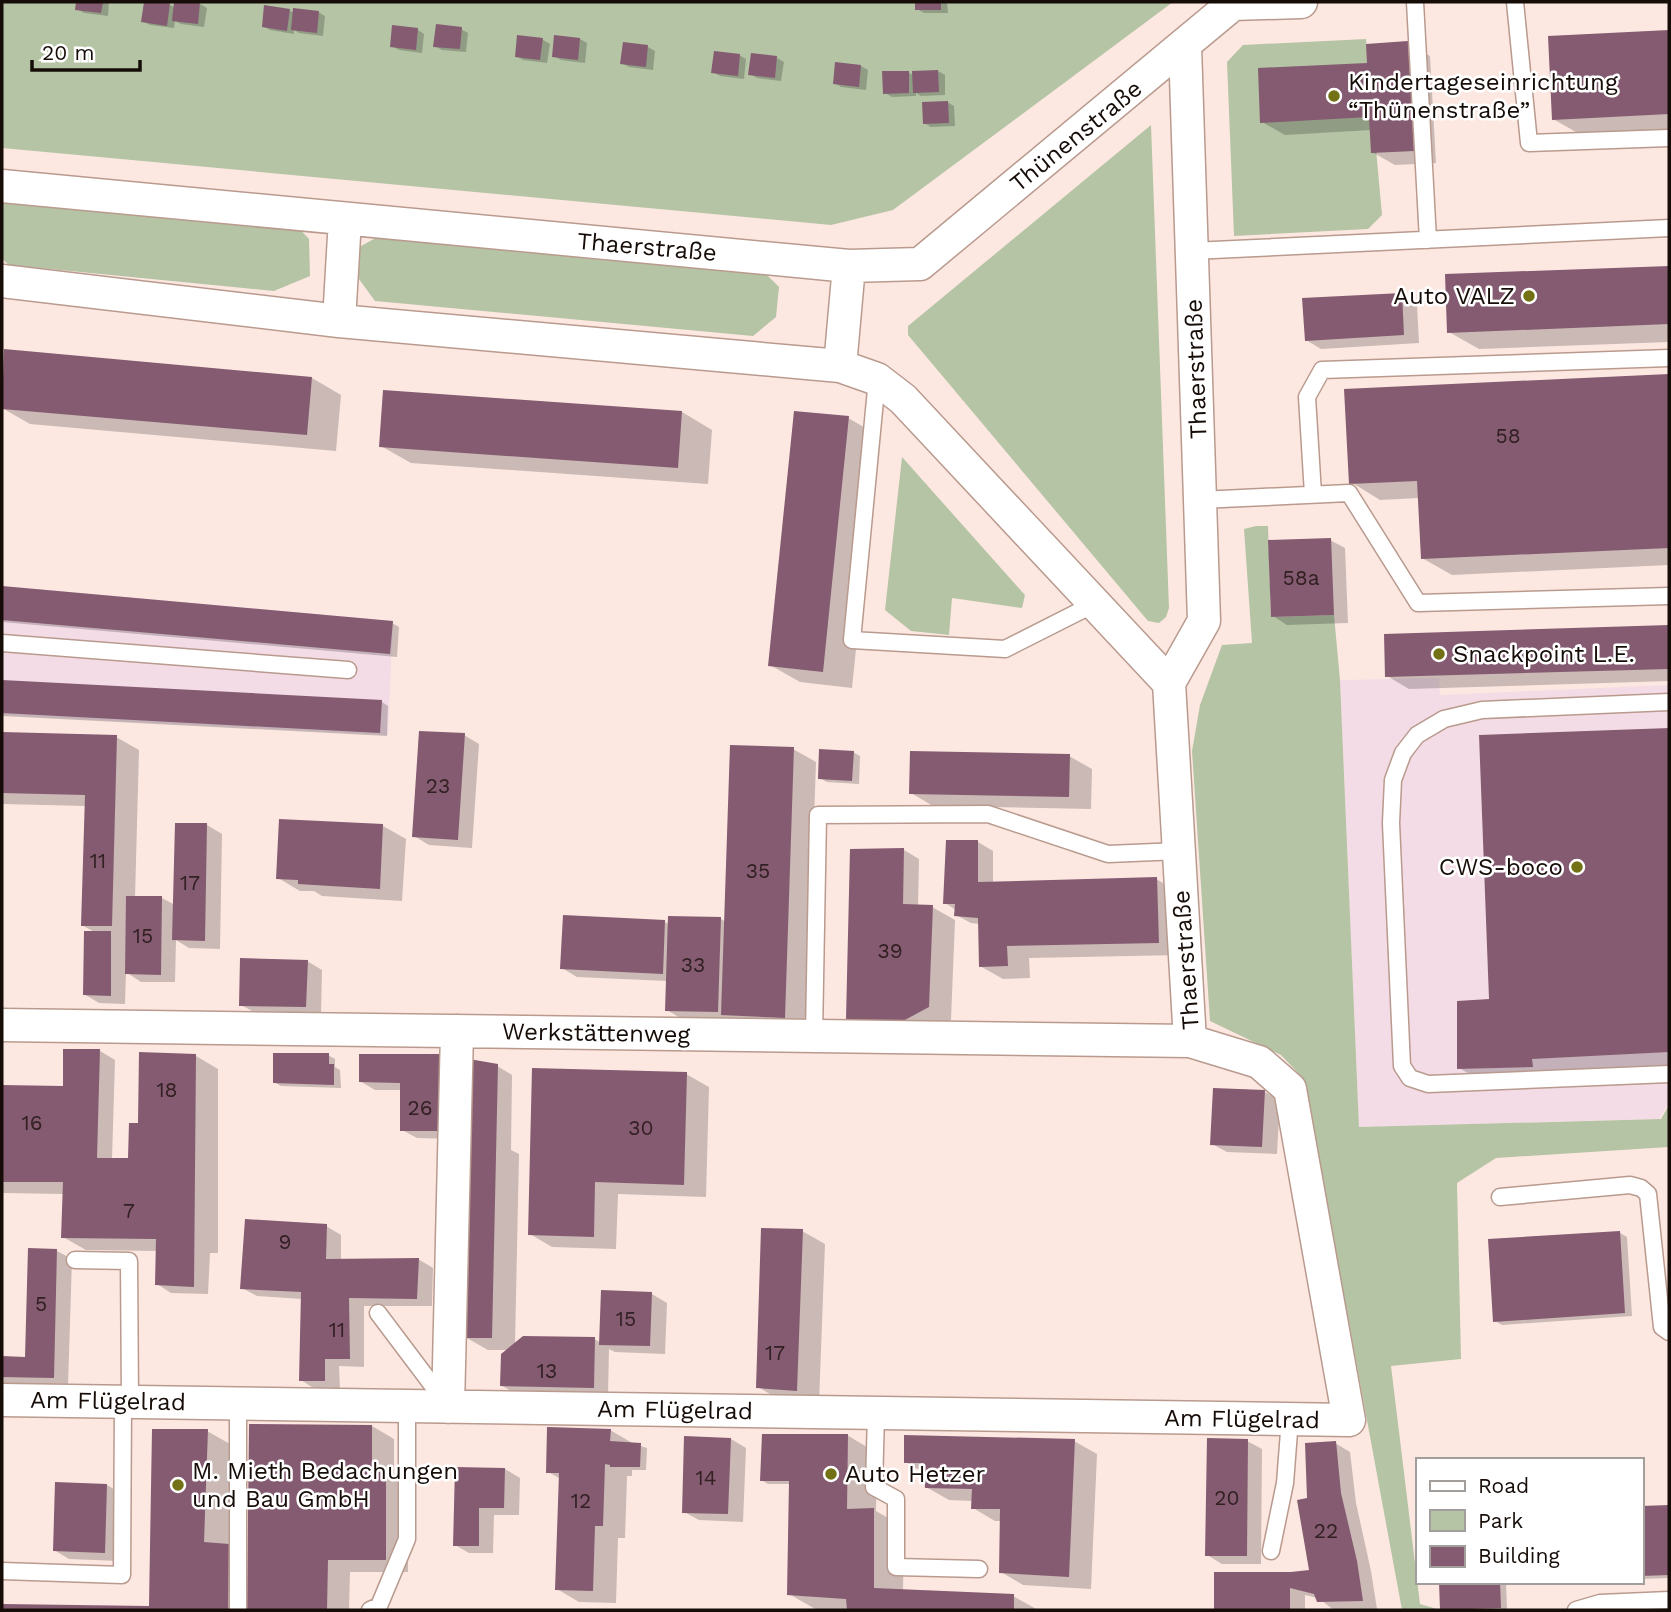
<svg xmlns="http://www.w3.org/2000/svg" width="1671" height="1612" viewBox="0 0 1671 1612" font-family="'Work Sans',sans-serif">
<rect width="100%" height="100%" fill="#fde8e1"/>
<!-- industrial -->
<path fill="#f4dce6" d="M 2,586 L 393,621 L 388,735 L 2,715 Z
M 1439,678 L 1440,695 L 1669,685 L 1669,728 L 1479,735 L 1489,999 L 1457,1001 L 1458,1069 L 1532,1067 L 1532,1059 L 1669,1052 L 1669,1103 L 1659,1119 L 1359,1127 L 1340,680 Z"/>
<!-- green -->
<path fill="#b5c4a5" d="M 2,2 L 1173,2 L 893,210 L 831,225 L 2,148 Z
M 1366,39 L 1382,215 L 1368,229 L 1234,236 L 1227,62 L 1243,45 Z
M 1151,125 L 1169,608 L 1166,617 L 1159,623 L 1148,621 L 908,335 L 908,326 Z
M 11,197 L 294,223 L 309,239 L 310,276 L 274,291 L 9,265 L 2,259 L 2,202 Z
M 385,233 L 761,269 L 779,287 L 776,317 L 753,336 L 375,301 L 356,275 L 359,247 Z
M 902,457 L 1025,595 L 1022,608 L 952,598 L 949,635 L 911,631 L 885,610 Z
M 1256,526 L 1268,526 L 1271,617 L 1334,615 L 1340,680 L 1359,1127 L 1661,1119 L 1669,1105 L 1669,1147 L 1496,1158 L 1457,1183 L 1461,1359 L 1391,1366 L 1420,1604 L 1440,1610 L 1402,1610 L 1304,1079 L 1281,1055 L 1210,1021 L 1192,751 L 1200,705 L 1222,645 L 1252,643 L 1244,529 Z"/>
<!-- shadow -->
<path fill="#0003" d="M 78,2 L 109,2 L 108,16 L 84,13 L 77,9 Z
M 145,2 L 169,4 L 175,8 L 176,2 L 200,4 L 207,8 L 204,27 L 181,24 L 175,21 L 174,28 L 150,25 L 143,21 Z
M 917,2 L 947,2 L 948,13 L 924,13 L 917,9 Z
M 289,10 L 294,13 L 318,12 L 325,16 L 323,36 L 299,33 L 294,30 L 294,34 L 270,30 L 263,26 Z
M 461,29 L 468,33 L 466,52 L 442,50 L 435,46 Z
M 418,30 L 424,34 L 422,53 L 399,50 L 392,46 Z
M 1669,32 L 1669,131 L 1583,136 L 1553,119 L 1550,37 Z
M 580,39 L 587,43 L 585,63 L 561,60 L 554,56 Z
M 543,40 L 550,44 L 547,63 L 523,60 L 516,56 Z
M 1408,43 L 1430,56 L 1436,163 L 1395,165 L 1372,152 L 1371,130 L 1285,135 L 1262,122 Z
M 624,44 L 648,47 L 655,51 L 653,70 L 629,67 L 622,63 Z
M 739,55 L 746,59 L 744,79 L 720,76 L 713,72 Z
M 777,58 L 784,62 L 781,81 L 757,78 L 750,74 Z
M 837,64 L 861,66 L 868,70 L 866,90 L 841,87 L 835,83 Z
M 938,71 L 945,75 L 945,95 L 921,96 L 916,93 L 916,96 L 892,97 L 885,93 L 908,72 L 914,76 Z
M 947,102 L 954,106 L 955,126 L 931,127 L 924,123 Z
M 1669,268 L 1669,342 L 1479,349 L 1449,332 L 1447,276 Z
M 1402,295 L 1417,304 L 1419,343 L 1321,349 L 1306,340 Z
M 5,351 L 312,378 L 341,395 L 336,451 L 30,424 L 2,408 Z
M 1669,376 L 1669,565 L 1452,575 L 1422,558 L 1419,498 L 1380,500 L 1351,482 L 1346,391 Z
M 385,392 L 682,412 L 712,430 L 708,484 L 411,463 L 381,446 Z
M 848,418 L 878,435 L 852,688 L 800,682 L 770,665 Z
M 1330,540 L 1345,548 L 1348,623 L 1287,625 L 1273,616 Z
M 2,588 L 392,623 L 399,627 L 397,657 L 2,622 Z
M 1669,627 L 1669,681 L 1409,689 L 1387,676 L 1385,636 Z
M 2,682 L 382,702 L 388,706 L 387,736 L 2,716 Z
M 1669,729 L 1669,1065 L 1554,1071 L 1555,1079 L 1482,1081 L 1459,1068 L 1491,1001 L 1481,736 Z
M 2,733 L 116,737 L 139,750 L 135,898 L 162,898 L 175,905 L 176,825 L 207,825 L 222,834 L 220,949 L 189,948 L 176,940 L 175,982 L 141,982 L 126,972 L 125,1004 L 99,1003 L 84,994 L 96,933 L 82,925 L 86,806 L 2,804 Z
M 464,735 L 479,744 L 472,848 L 429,845 L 414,836 Z
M 793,749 L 816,762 L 807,1029 L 682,1019 L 667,1010 L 668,981 L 577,977 L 562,968 L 665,922 L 670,925 L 721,919 L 726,922 Z
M 853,752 L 860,756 L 859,784 L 827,782 L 820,778 Z
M 1069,756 L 1092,769 L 1091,809 L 933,806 L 911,793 Z
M 280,821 L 383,826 L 406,839 L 402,901 L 322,896 L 314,891 L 300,891 L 278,878 Z
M 978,842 L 993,851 L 993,883 L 1156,879 L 1179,892 L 1181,955 L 1029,958 L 1030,978 L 1003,979 L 980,966 L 980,924 L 971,923 L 956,915 L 956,910 L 945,903 Z
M 904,850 L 919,859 L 918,907 L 932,907 L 955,920 L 951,1020 L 926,1033 L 871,1032 L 848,1019 L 851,851 Z
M 307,961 L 322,970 L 321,1015 L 256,1013 L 241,1005 Z
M 100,1051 L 115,1060 L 112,1160 L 130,1160 L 140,1125 L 196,1056 L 218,1069 L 218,1253 L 210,1253 L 208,1294 L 171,1293 L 157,1284 L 157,1251 L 86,1250 L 63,1237 L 64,1194 L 2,1193 L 2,1086 L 65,1088 Z
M 328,1055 L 335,1059 L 335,1067 L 340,1070 L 341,1088 L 281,1086 L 274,1082 Z
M 441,1056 L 455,1139 L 417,1138 L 402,1130 L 402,1090 L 375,1090 L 360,1081 Z
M 497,1066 L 512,1075 L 511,1150 L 519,1154 L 515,1345 L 594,1339 L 600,1342 L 652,1294 L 667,1303 L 665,1354 L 615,1352 L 609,1349 L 608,1396 L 517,1394 L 502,1386 L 508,1350 L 488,1350 L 465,1337 Z
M 686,1074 L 709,1087 L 706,1197 L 618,1194 L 616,1249 L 552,1247 L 530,1234 Z
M 1265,1092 L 1280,1100 L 1277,1154 L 1227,1152 L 1212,1144 Z
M 326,1226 L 341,1235 L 341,1260 L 418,1259 L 433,1268 L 432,1306 L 364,1306 L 364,1367 L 339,1366 L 340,1389 L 315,1389 L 301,1380 L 302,1299 L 257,1296 L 242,1288 Z
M 802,1231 L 825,1244 L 819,1403 L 780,1400 L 758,1387 Z
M 1620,1233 L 1627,1237 L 1632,1316 L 1502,1325 L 1495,1321 Z
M 57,1251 L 72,1259 L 68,1386 L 2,1384 L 2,1358 L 27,1358 Z
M 250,1425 L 372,1426 L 394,1439 L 394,1479 L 408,1487 L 408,1572 L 350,1572 L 349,1610 L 249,1610 Z
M 610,1430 L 634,1444 L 647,1448 L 646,1470 L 632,1470 L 632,1476 L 627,1476 L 625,1538 L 618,1538 L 616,1603 L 579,1602 L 557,1589 L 561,1479 L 548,1472 Z
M 207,1431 L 237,1448 L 242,1610 L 2,1610 L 2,1606 L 151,1608 Z
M 847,1435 L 877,1453 L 876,1511 L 904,1527 L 903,1591 L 1013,1596 L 1038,1610 L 817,1610 L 789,1594 L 790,1484 L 768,1484 L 761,1480 Z
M 731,1439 L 746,1448 L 743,1522 L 699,1520 L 684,1512 Z
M 1074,1441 L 1097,1454 L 1091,1589 L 1023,1585 L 1001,1572 L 1001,1521 L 995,1521 L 973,1508 L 973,1501 L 949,1500 L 926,1487 L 926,1474 L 906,1462 Z
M 1247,1441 L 1262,1449 L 1261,1564 L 1222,1564 L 1207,1555 Z
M 1335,1443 L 1350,1452 L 1356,1503 L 1371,1571 L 1377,1609 L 1334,1610 L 1318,1598 L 1305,1595 L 1305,1610 L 1216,1610 L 1216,1574 L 1291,1574 L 1311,1571 L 1309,1500 Z
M 456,1469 L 505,1469 L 520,1478 L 519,1515 L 494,1515 L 493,1553 L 469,1553 L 455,1545 Z
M 107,1485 L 122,1494 L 119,1561 L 69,1559 L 54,1550 Z
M 1641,1507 L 1669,1507 L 1669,1578 L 1641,1579 Z
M 1441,1582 L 1506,1582 L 1507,1610 L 1444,1610 Z"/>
<!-- building -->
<path fill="#845b71" d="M 76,2 L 103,2 L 101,13 L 75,10 Z
M 144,2 L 170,3 L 167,26 L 141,22 Z
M 174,2 L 200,2 L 198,24 L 172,21 Z
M 915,2 L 941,2 L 941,10 L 915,10 Z
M 264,5 L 290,9 L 287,31 L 262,27 Z
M 293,8 L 319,11 L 317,33 L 291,30 Z
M 436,24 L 462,27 L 460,49 L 433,47 Z
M 392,25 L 418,28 L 416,50 L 390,47 Z
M 1669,30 L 1669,114 L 1552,120 L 1548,36 Z
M 517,35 L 543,38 L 540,60 L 515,57 Z
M 554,35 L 580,38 L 578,60 L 552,57 Z
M 1408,41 L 1414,151 L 1371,153 L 1369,117 L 1260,123 L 1258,68 L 1367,63 L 1366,44 Z
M 623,42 L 648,45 L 646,67 L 620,64 Z
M 714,51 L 740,54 L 738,76 L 711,73 Z
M 751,53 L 777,56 L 775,78 L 748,75 Z
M 835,62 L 861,65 L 859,87 L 833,84 Z
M 938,70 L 939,92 L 913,93 L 912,71 Z
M 882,71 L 909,71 L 909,93 L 883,94 Z
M 948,101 L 949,123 L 923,124 L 922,102 Z
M 1669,266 L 1669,324 L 1447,333 L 1445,274 Z
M 1402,293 L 1404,335 L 1305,341 L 1302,298 Z
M 4,349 L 312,377 L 307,435 L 2,409 Z
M 1669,374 L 1669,548 L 1421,559 L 1417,481 L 1349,484 L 1344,389 Z
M 383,390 L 682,411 L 678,468 L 379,447 Z
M 794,411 L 849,416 L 823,672 L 768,666 Z
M 1331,538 L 1334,615 L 1271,617 L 1268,540 Z
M 2,586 L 393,621 L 390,654 L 2,620 Z
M 1669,625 L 1669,669 L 1385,677 L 1384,634 Z
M 2,680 L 382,700 L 380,733 L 2,713 Z
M 1669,728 L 1669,1052 L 1532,1059 L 1533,1067 L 1457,1069 L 1457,1001 L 1489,999 L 1479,735 Z
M 419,731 L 465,733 L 458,840 L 412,837 Z
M 2,732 L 117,735 L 112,926 L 81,926 L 85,795 L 2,793 Z
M 730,745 L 794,747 L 785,1018 L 721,1015 Z
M 819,749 L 854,751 L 852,781 L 818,779 Z
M 910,751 L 1070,754 L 1069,797 L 909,794 Z
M 279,819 L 383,824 L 380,889 L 298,884 L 298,880 L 276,879 Z
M 175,823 L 207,823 L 205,941 L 172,940 Z
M 946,840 L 978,840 L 978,882 L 1157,877 L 1159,943 L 1007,946 L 1008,966 L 979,967 L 978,918 L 954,916 L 955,904 L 943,904 Z
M 904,848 L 903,904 L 933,905 L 929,1007 L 903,1021 L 846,1020 L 850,849 Z
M 126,896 L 162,896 L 161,975 L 125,974 Z
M 563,915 L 665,920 L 663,974 L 560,969 Z
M 668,916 L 721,917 L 718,1012 L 665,1011 Z
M 84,931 L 111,931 L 111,996 L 83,995 Z
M 240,958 L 308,960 L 306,1007 L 239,1006 Z
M 63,1049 L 100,1049 L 97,1158 L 128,1158 L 129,1123 L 138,1123 L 139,1052 L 196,1054 L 194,1287 L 155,1285 L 156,1239 L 61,1238 L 63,1182 L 2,1182 L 2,1085 L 63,1086 Z
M 273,1053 L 329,1053 L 329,1064 L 334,1064 L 334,1085 L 273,1083 Z
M 359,1054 L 441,1054 L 440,1131 L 400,1131 L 400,1083 L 359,1082 Z
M 469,1059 L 498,1064 L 492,1338 L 463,1338 Z
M 532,1068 L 687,1072 L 684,1185 L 595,1182 L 594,1237 L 528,1235 Z
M 1213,1088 L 1265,1090 L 1262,1147 L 1210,1145 Z
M 245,1219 L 327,1224 L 326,1259 L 419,1258 L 417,1299 L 349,1298 L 350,1359 L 325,1359 L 325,1381 L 299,1381 L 301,1292 L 240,1289 Z
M 761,1228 L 803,1229 L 797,1391 L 756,1388 Z
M 1620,1231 L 1625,1313 L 1493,1322 L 1488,1239 Z
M 28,1248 L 57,1249 L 54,1378 L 2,1377 L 2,1356 L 25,1357 Z
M 601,1290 L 652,1292 L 650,1346 L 599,1345 Z
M 523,1336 L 595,1337 L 594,1388 L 500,1386 L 501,1354 Z
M 249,1424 L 372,1425 L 372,1472 L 386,1472 L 386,1560 L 328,1560 L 327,1610 L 247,1610 Z
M 547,1427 L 611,1429 L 610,1441 L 641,1443 L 640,1467 L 610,1467 L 610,1465 L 605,1464 L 603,1526 L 595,1526 L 593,1591 L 555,1590 L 559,1473 L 546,1473 Z
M 152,1429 L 208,1429 L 204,1542 L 229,1544 L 228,1610 L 2,1610 L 2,1604 L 149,1606 Z
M 762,1434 L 848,1434 L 847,1509 L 874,1508 L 874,1588 L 1014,1594 L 1014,1610 L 847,1610 L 846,1599 L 787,1595 L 789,1481 L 760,1481 Z
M 904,1435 L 1075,1439 L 1069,1577 L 999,1573 L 1000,1509 L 971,1509 L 972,1489 L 925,1488 L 924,1463 L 904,1463 Z
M 684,1436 L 731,1438 L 728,1514 L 682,1513 Z
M 1207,1438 L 1248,1439 L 1247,1556 L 1205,1556 Z
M 1336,1441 L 1341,1493 L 1357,1561 L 1363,1601 L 1317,1602 L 1314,1594 L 1290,1588 L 1290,1610 L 1214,1610 L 1214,1572 L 1291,1572 L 1309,1570 L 1297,1500 L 1307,1498 L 1305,1443 Z
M 455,1467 L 505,1468 L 504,1508 L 479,1508 L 479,1546 L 453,1546 Z
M 55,1482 L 107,1484 L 105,1553 L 53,1551 Z
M 1669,1505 L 1669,1575 L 1641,1576 L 1641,1506 Z
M 1439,1582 L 1500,1582 L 1501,1608 L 1440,1610 Z"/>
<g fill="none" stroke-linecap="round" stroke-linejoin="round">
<!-- service casing -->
<g stroke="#b99a8e" stroke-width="19">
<path id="service" d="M 1415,2 L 1428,240
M 1515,2 L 1529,143 L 1669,138
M 1192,251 L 1669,228
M 877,379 L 852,640 L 1005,649 L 1094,604
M 1313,494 L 1307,397 L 1322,370 L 1669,358
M 1200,500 L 1349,493 L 1418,603 L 1669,596
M 2,643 L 348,670
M 1669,702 L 1482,710 L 1444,719 L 1417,735 L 1403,753 L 1393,780 L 1391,823 L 1402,1066 L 1410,1078 L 1428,1084 L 1669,1074
M 814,1036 L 818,815 L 988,814 L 1108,854 L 1179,851
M 1500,1197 L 1630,1185 L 1641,1188 L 1648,1194 L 1662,1327 L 1669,1332
M 75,1260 L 129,1261 L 130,1401
M 378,1313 L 445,1402
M 876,1414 L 874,1487 L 896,1499 L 896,1567 L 979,1569
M 1271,1551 L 1285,1483 L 1290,1419
M 2,1571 L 122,1575 L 123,1401
M 238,1610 L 238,1403
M 370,1610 L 379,1606 L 407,1539 L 407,1406
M 1576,1610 L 1600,1603 L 1669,1600"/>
</g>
<!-- minor casing -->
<g stroke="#b99a8e" stroke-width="35">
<path id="minor" d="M 2,186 L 849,266 L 920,264 L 1233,4 L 1301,2
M 2,281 L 339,321 L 840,366 L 877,379 L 903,399 L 1169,683 L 1190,1041
M 339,321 L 345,219
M 840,366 L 849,266
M 1169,683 L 1204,621 L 1185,46
M 2,1025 L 1190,1041 L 1259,1062 L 1290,1089 L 1349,1420 L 2,1400
M 448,1407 L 457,1031"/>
</g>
<!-- service -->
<use href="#service" stroke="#fff" stroke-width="16"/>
<!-- minor -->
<use href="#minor" stroke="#fff" stroke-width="32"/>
</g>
<!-- markers -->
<g fill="#737115" stroke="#fff" stroke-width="2.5">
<circle cx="1334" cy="96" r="7"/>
<circle cx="1529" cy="296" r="7"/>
<circle cx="1439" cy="654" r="7"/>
<circle cx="1577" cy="867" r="7"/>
<circle cx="831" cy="1474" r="7"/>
<circle cx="178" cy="1485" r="7"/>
</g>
<g text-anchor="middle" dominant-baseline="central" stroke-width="5" stroke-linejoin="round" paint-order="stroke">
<!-- number labels -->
<g font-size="21" fill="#322022">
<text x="1508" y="435">58</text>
<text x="1301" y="577">58a</text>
<text x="438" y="785">23</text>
<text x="98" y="860">11</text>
<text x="758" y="870">35</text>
<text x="190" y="882">17</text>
<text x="143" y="935">15</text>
<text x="890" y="950">39</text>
<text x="693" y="964">33</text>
<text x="167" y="1089">18</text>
<text x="420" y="1107">26</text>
<text x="32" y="1122">16</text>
<text x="641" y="1127">30</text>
<text x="129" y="1210">7</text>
<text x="285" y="1241">9</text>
<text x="41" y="1303">5</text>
<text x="626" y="1318">15</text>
<text x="337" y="1329">11</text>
<text x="775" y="1352">17</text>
<text x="547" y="1370">13</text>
<text x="706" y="1477">14</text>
<text x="1227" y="1497">20</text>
<text x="581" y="1500">12</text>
<text x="1326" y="1530">22</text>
</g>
<!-- poi labels -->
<g font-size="24" fill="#160c08" stroke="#fff" text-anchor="start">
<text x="1348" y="82">Kindertageseinrichtung<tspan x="1348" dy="28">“Thünenstraße”</tspan></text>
<text x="1515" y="296" text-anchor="end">Auto VALZ</text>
<text x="1453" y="654">Snackpoint L.E.</text>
<text x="1563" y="867" text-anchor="end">CWS-boco</text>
<text x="192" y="1471">M. Mieth Bedachungen<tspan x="192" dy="28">und Bau GmbH</tspan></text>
<text x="845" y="1474">Auto Hetzer</text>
</g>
<!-- street labels -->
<g font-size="24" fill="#160c08" stroke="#fff">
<text transform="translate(1076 136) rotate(-39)">Thünenstraße</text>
<text transform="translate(647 247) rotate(5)">Thaerstraße</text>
<text transform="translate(1196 369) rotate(-92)">Thaerstraße</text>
<text transform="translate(1186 960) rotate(-94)">Thaerstraße</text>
<text transform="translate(596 1033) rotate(1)">Werkstättenweg</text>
<text transform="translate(108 1401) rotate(1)">Am Flügelrad</text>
<text transform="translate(675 1410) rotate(1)">Am Flügelrad</text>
<text transform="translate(1242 1419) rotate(1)">Am Flügelrad</text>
</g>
</g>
<!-- border -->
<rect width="1671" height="1612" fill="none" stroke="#160c08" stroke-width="7"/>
<!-- legend -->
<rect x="1416" y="1458" width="228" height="126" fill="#ffffff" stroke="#a29e9c" stroke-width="2"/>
<rect x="1430" y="1481" width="35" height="10" fill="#ffffff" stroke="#a29e9c" stroke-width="2"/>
<text x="1478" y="1493" font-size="21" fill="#160c08">Road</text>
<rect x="1430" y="1510" width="35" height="21" fill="#b5c4a5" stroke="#a29e9c" stroke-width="2"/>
<text x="1478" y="1528" font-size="21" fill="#160c08">Park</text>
<rect x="1430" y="1546" width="35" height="21" fill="#845b71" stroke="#a29e9c" stroke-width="2"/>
<text x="1478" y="1563" font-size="21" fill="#160c08">Building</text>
<!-- scale -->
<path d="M32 60v10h108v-10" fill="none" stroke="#160c08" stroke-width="3.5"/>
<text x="42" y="60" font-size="21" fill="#160c08" stroke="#ffffff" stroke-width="5" paint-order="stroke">20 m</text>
</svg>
